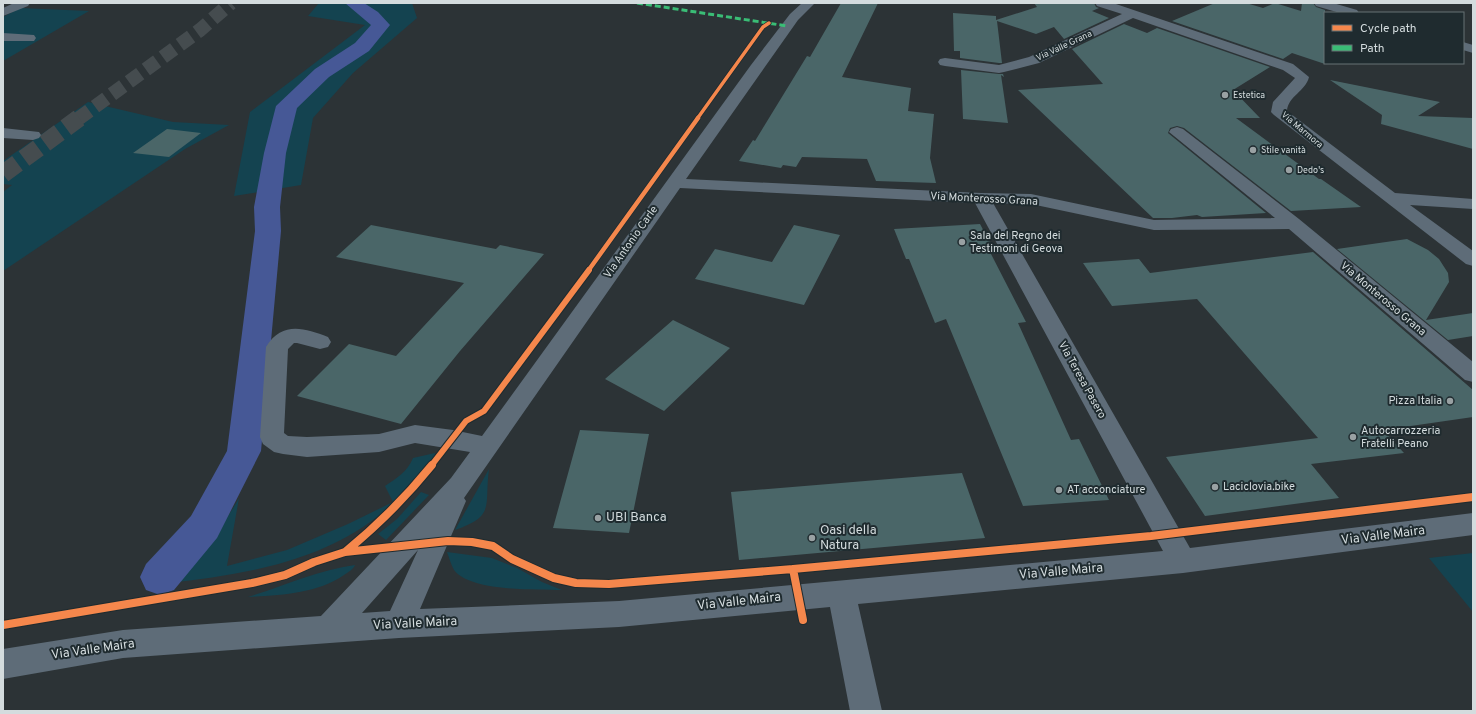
<svg xmlns="http://www.w3.org/2000/svg" width="1476" height="714" viewBox="0 0 1476 714" font-family="Overpass,sans-serif">
<rect width="100%" height="100%" fill="#2c3336"/>
<!-- green -->
<path fill="#144350" d="M 319,3 L 412,3 L 417,18 L 353,73 L 313,118 L 301,185 L 234,196 L 250,112 L 365,25 L 308,16 Z
M 20,8 L 89,11 L 3,61 L 3,17 Z
M 88,102 L 173,122 L 229,125 L 185,149 L 3,271 L 3,192 L 12,185 L 3,184 L 3,161 Z
M 435,453 L 435,456 C 417,477 399,500 377,517 C 317,563 241,575 168,583 C 195,556 221,531 239,498 L 227,566 L 287,550 L 348,524 L 393,502 L 385,486 C 397,478 407,472 413,458 Z
M 489,469 C 484,506 496,516 455,530 Z
M 421,492 L 429,495 L 386,540 L 378,534 L 397,519 Z
M 447,552 L 492,558 L 517,568 L 542,582 L 562,590 C 535,589 471,592 454,570 C 451,565 449,557 447,552 Z
M 1473,553 L 1473,612 L 1429,558 Z
M 355,565 C 353,570 348,572 344,575 C 316,594 281,595 248,597 C 284,586 318,570 355,565 Z"/>
<g fill="none" stroke-linecap="round" stroke-linejoin="round">
<!-- canal -->
<path fill="#465896" fill-rule="evenodd" d="M 345,3 L 364,3 L 378,12 L 390,25 L 369,51 L 329,77 L 297,108 L 286,153 L 280,207 L 281,231 L 261,451 L 217,538 L 174,590 L 160,595 L 146,590 L 140,577 L 146,564 L 191,516 L 227,451 L 255,231 L 254,207 L 264,153 L 276,106 L 315,69 L 355,43 L 371,25 Z"/>
</g>
<!-- building -->
<path fill="#4a6668" d="M 841,3 L 878,3 L 842,77 L 911,88 L 908,111 L 934,114 L 930,158 L 936,183 L 876,181 L 867,159 L 802,157 L 796,167 L 783,165 L 781,168 L 739,161 L 753,140 L 755,141 L 807,56 L 810,57 Z
M 1034,3 L 1094,3 L 1096,7 L 1099,8 L 1092,11 L 1109,18 L 1064,39 L 1054,27 L 1036,34 L 997,21 L 1002,63 L 999,63 L 960,58 L 960,51 L 954,51 L 953,13 L 996,16 L 996,20 L 1037,7 Z
M 1215,3 L 1246,3 L 1263,8 L 1275,3 L 1301,11 L 1302,3 L 1313,3 L 1316,7 L 1325,10 L 1325,64 L 1292,53 L 1283,59 L 1172,21 Z
M 1124,24 L 1147,33 L 1157,28 L 1270,67 L 1233,90 L 1260,118 L 1236,118 L 1319,179 L 1321,179 L 1361,207 L 1291,211 L 1184,128 L 1177,126 L 1170,128 L 1168,133 L 1266,213 L 1202,217 L 1197,215 L 1172,218 L 1153,218 L 1018,90 L 1103,84 L 1072,49 Z
M 961,70 L 999,74 L 1003,74 L 1004,77 L 1001,75 L 1008,123 L 963,119 Z
M 1330,80 L 1440,102 L 1418,116 L 1473,118 L 1473,149 L 1381,124 L 1382,115 Z
M 167,129 L 201,133 L 169,157 L 133,153 Z
M 980,224 L 996,254 L 991,254 L 1026,322 L 1018,323 L 1071,440 L 1079,439 L 1109,500 L 1023,506 L 946,319 L 935,323 L 909,259 L 906,259 L 894,229 Z
M 371,225 L 496,249 L 500,245 L 544,254 L 460,351 L 401,424 L 297,396 L 349,344 L 396,356 L 464,283 L 336,257 Z
M 794,225 L 840,235 L 804,305 L 695,279 L 715,249 L 772,262 Z
M 1407,239 L 1428,250 L 1439,259 L 1448,273 L 1449,282 L 1426,320 L 1473,313 L 1473,336 L 1448,340 L 1337,249 Z
M 1313,252 L 1473,390 L 1473,417 L 1383,430 L 1404,453 L 1311,464 L 1339,498 L 1205,516 L 1166,457 L 1318,438 L 1197,299 L 1112,306 L 1083,263 L 1139,259 L 1150,273 Z
M 673,320 L 730,348 L 664,411 L 605,379 Z
M 580,430 L 649,434 L 629,533 L 553,528 Z
M 962,473 L 985,538 L 739,560 L 731,492 Z"/>
<g fill="none" stroke-linecap="round" stroke-linejoin="round">
<!-- major-tunnel-far1 -->
<path stroke="#454c4f" stroke-width="14" stroke-dasharray="14 7" stroke-linecap="butt" d="M 78,119 L 200,30 L 231,3"/>
<!-- major-tunnel -->
<path stroke="#454c4f" stroke-width="18" stroke-dasharray="18 8" stroke-linecap="butt" d="M 3,174 L 79,118"/>
<!-- minor -->
<path fill="#5e6c78" fill-rule="evenodd" d="M 14,3 L 30,3 L 28,6 L 3,16 L 3,8 Z
M 802,3 L 815,3 L 798,20 L 686,179 L 981,193 L 1031,194 L 1154,220 L 1275,218 L 1169,132 L 1171,129 L 1177,127 L 1183,129 L 1299,219 L 1473,362 L 1473,382 L 1465,380 L 1289,229 L 1154,230 L 1031,204 L 993,203 L 1190,548 L 1473,513 L 1473,535 L 1183,573 L 858,604 L 882,711 L 850,711 L 830,607 L 619,627 L 399,638 L 123,658 L 3,679 L 3,649 L 123,630 L 321,616 L 451,478 L 470,452 L 415,443 L 379,452 L 307,457 L 283,454 L 274,452 L 263,444 L 260,437 L 266,347 C 282,321 304,328 328,337 L 331,342 L 328,347 L 320,349 L 297,343 L 294,343 L 288,349 L 284,433 L 288,436 L 307,437 L 379,434 L 415,425 L 453,430 L 482,436 L 751,65 L 790,14 ZM 680,188 L 975,203 L 1163,551 L 619,601 L 420,609 L 466,501 L 464,498 ZM 418,550 L 390,611 L 362,613 Z
M 1095,3 L 1113,3 L 1293,64 L 1309,77 C 1306,91 1288,96 1287,111 L 1395,193 L 1473,199 L 1473,209 L 1410,205 L 1473,251 L 1473,266 L 1466,264 L 1274,115 L 1271,112 L 1273,102 L 1295,78 L 1283,70 L 1133,18 L 1039,63 L 1004,72 L 999,73 L 945,66 L 940,65 L 938,62 L 940,59 L 945,58 L 999,65 L 1029,57 L 1122,14 L 1097,6 Z
M 1314,3 L 1333,3 L 1357,10 L 1359,13 L 1340,13 L 1316,6 Z
M 3,33 L 34,35 L 36,38 L 34,41 L 3,41 Z
M 1463,42 L 1473,45 L 1473,53 L 1463,50 Z
M 3,128 L 39,132 L 41,135 L 39,138 L 33,140 L 3,138 Z"/>
<!-- quiet -->
<path stroke="#3abd76" stroke-width="3" stroke-dasharray="6 3" stroke-linecap="butt" d="M 637,3 L 787,26"/>
<!-- cycleway-far3 casing -->
<g stroke="#1f2b2f" stroke-width="5">
<path id="cycleway-far3" d="M 697,119 L 763,27 L 769,23"/>
</g>
<!-- cycleway-far2 casing -->
<g stroke="#1f2b2f" stroke-width="6">
<path id="cycleway-far2" d="M 588,271 L 698,118"/>
</g>
<!-- cycleway-far1 casing -->
<g stroke="#1f2b2f" stroke-width="8">
<path id="cycleway-far1" d="M 431,466 L 466,421 L 484,411 L 589,270"/>
</g>
<!-- cycleway casing -->
<g stroke="#1f2b2f" stroke-width="10">
<path id="cycleway" d="M 345,552 C 377,526 406,497 432,465
M 793,569 L 803,620
M 3,625 L 252,583 L 285,575 L 314,562 L 345,552 L 448,541 L 472,542 L 493,546 L 512,559 L 554,578 L 576,583 L 609,584 L 793,569 L 1151,536 L 1473,497"/>
</g>
<!-- cycleway-far3 -->
<use href="#cycleway-far3" stroke="#f5874c" stroke-width="3.5"/>
<!-- cycleway-far2 -->
<use href="#cycleway-far2" stroke="#f5874c" stroke-width="4.5"/>
<!-- cycleway-far1 -->
<use href="#cycleway-far1" stroke="#f5874c" stroke-width="6"/>
<!-- cycleway -->
<use href="#cycleway" stroke="#f5874c" stroke-width="8"/>
</g>
<!-- markers -->
<g fill="#99a1a3" stroke="#1f2b2f" stroke-width="1.5">
<circle cx="1225" cy="95" r="4"/>
<circle cx="1253" cy="150" r="4"/>
<circle cx="1289" cy="170" r="4"/>
<circle cx="962" cy="242" r="4"/>
<circle cx="1450" cy="401" r="4"/>
<circle cx="1353" cy="437" r="4"/>
<circle cx="1215" cy="487" r="4"/>
<circle cx="1059" cy="490" r="4"/>
<circle cx="598" cy="518" r="4"/>
<circle cx="812" cy="538" r="4"/>
</g>
<g text-anchor="middle" dominant-baseline="central" stroke-width="4" stroke-linejoin="round" paint-order="stroke">
<!-- far-street labels -->
<g font-size="9" fill="#d4dcde" stroke="#1f2b2f">
<text transform="translate(1064 46) rotate(-25)">Via Valle Grana</text>
<text transform="translate(1302 130) rotate(40)">Via Marmora</text>
</g>
<!-- far-poi labels -->
<g font-size="9" fill="#d4dcde" stroke="#1f2b2f" text-anchor="start">
<text x="1233" y="95">Estetica</text>
<text x="1261" y="150">Stile vanità</text>
<text x="1297" y="170">Dedo's</text>
</g>
<!-- street labels -->
<g font-size="11" fill="#d4dcde" stroke="#1f2b2f">
<text transform="translate(984 199) rotate(3)">Via Monterosso Grana</text>
<text transform="translate(631 242) rotate(-55)">Via Antonio Carle</text>
<text transform="translate(1383 299) rotate(40)">Via Monterosso Grana</text>
<text transform="translate(1082 380) rotate(61)">Via Teresa Pasero</text>
</g>
<!-- poi labels -->
<g font-size="11" fill="#d4dcde" stroke="#1f2b2f" text-anchor="start">
<text x="970" y="236">Sala del Regno dei<tspan x="970" dy="13">Testimoni di Geova</tspan></text>
<text x="1442" y="401" text-anchor="end">Pizza Italia</text>
<text x="1361" y="431">Autocarrozzeria<tspan x="1361" dy="13">Fratelli Peano</tspan></text>
<text x="1223" y="487">Laciclovia.bike</text>
<text x="1067" y="490">AT acconciature</text>
</g>
<!-- near-poi labels -->
<g font-size="13" fill="#d4dcde" stroke="#1f2b2f" text-anchor="start">
<text x="606" y="518">UBI Banca</text>
<text x="820" y="531">Oasi della<tspan x="820" dy="15">Natura</tspan></text>
</g>
<!-- near-street labels -->
<g font-size="13" fill="#d4dcde" stroke="#1f2b2f">
<text transform="translate(1383 536) rotate(-7)">Via Valle Maira</text>
<text transform="translate(1061 572) rotate(-5)">Via Valle Maira</text>
<text transform="translate(739 602) rotate(-6)">Via Valle Maira</text>
<text transform="translate(415 624) rotate(-3)">Via Valle Maira</text>
<text transform="translate(93 650) rotate(-8)">Via Valle Maira</text>
</g>
</g>
<!-- border -->
<rect width="1476" height="714" fill="none" stroke="#d4dcde" stroke-width="8"/>
<!-- legend -->
<rect x="1324" y="12" width="140" height="52" fill="#1f2b2f" stroke="#677275"/>
<rect x="1332" y="25" width="20" height="6" fill="#f5874c" stroke="#677275"/>
<text x="1360" y="32" font-size="12" fill="#d4dcde">Cycle path</text>
<rect x="1332" y="45" width="20" height="6" fill="#3abd76" stroke="#677275"/>
<text x="1360" y="52" font-size="12" fill="#d4dcde">Path</text>
</svg>
